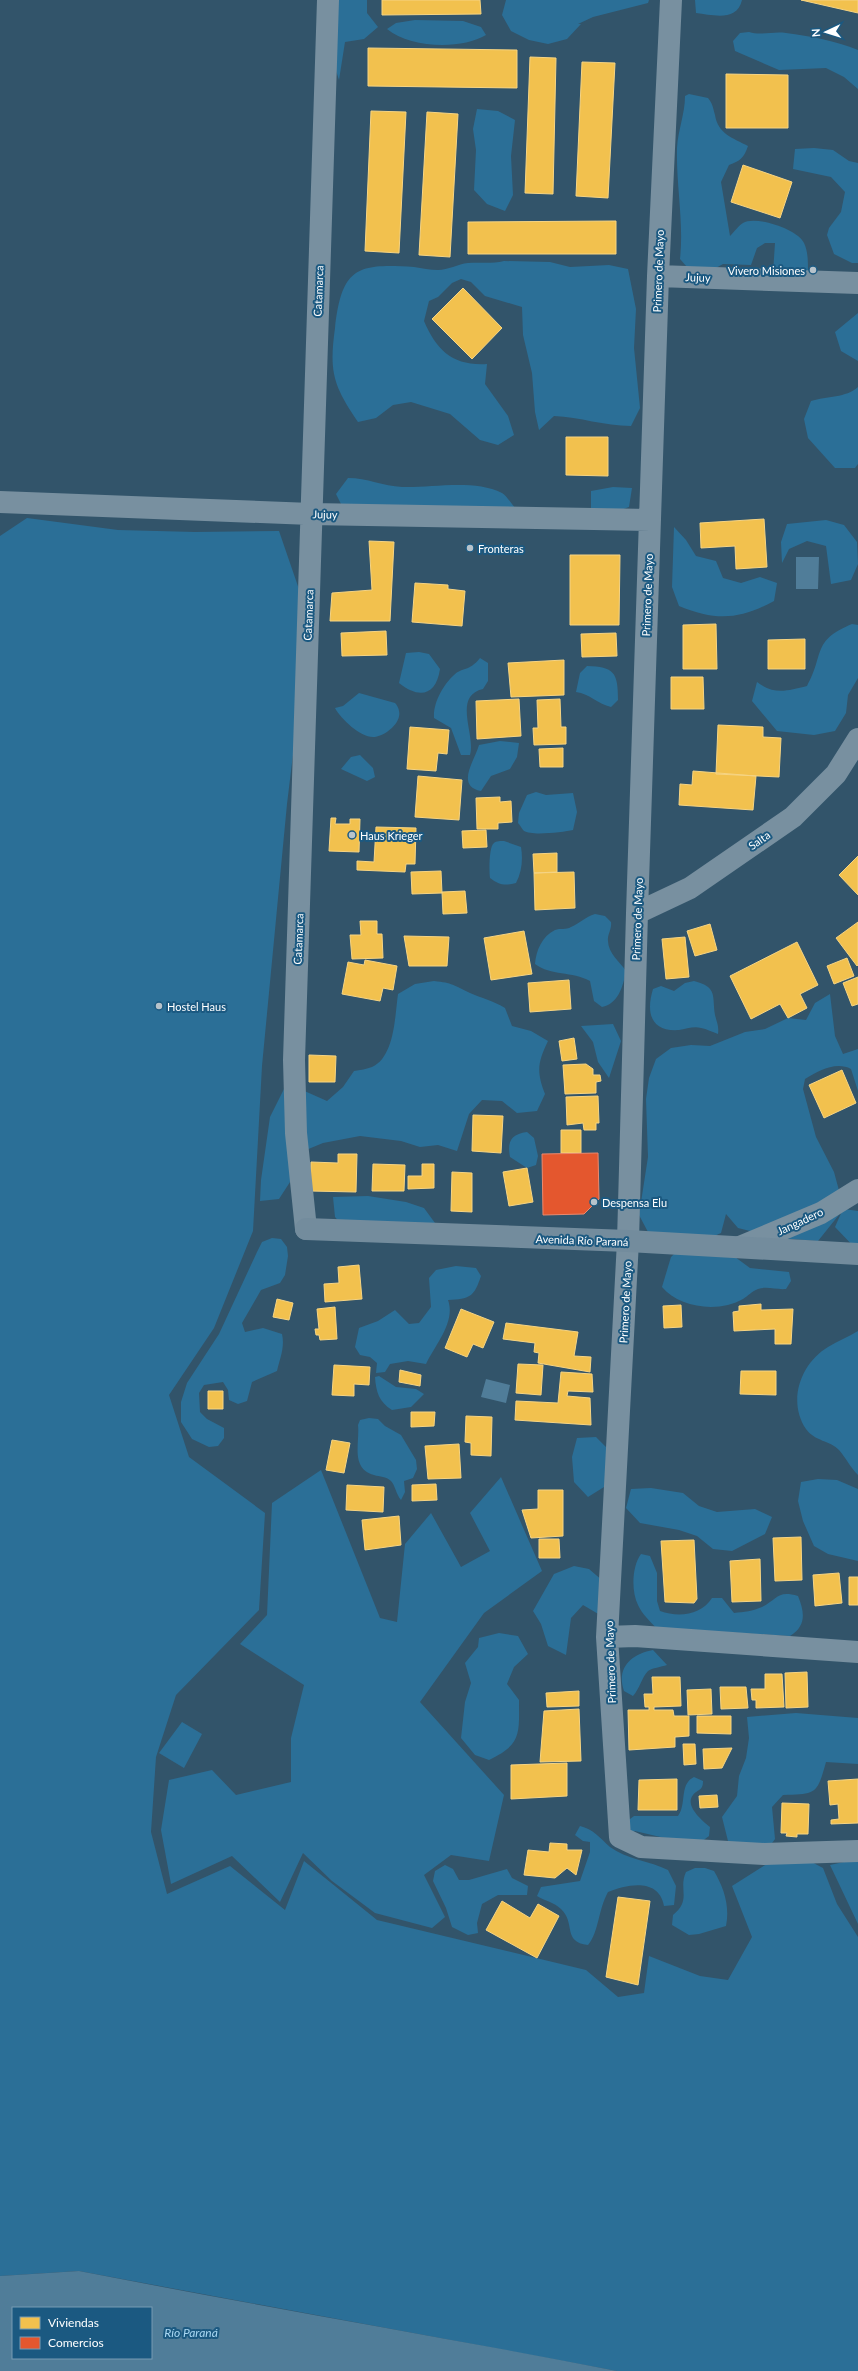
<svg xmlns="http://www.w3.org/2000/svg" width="858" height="2371" viewBox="0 0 858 2371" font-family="Lato,sans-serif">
<rect width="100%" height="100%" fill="#32546a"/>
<!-- green -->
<path fill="#2b6f97" d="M 337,0 L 367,0 L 367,13 L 378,27 L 364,39 L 345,42 L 339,80 L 333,61 Z
M 506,0 L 649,0 L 648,3 L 593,17 L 578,24 L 581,24 L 567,39 L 548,44 L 529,40 L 511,31 L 502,15 Z
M 695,0 L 742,0 C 737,22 713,15 696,13 Z
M 415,20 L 463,21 L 481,27 L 486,35 C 461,50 410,48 387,29 L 396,23 Z
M 749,32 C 761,36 773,31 786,33 C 810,36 836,41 858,50 L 858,89 L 844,77 L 826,68 L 779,70 L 735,51 L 733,41 L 740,33 Z
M 689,94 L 708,98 C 713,104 713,108 715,115 C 718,134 733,138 748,146 C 744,158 740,161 729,165 L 721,182 L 730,236 C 734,232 738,226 743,223 C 755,215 798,229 804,243 C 808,251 808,262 808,271 L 773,273 L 775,243 L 765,243 L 757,248 L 751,265 L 723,264 L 714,269 L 687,267 L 680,259 C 684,222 676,185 677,148 C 678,130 685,114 685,96 Z
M 477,109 L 498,111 L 515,120 L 511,156 L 513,195 L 505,211 L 487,204 L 474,190 L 476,150 L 473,129 Z
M 814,148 L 833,150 L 849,161 L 858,163 L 858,263 L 852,263 L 834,254 L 827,235 L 829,228 L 841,212 L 845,192 L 831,177 L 793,169 L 795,149 Z
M 504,261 L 550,262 L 570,267 L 609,265 L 628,269 L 636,309 L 634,348 L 640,408 L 631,426 C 604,426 580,417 554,416 L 539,430 L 535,412 L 532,373 L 523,335 L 522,307 L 485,296 L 471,282 L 461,279 L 452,283 L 438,297 L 429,301 L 424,321 C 437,351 453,366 487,364 L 485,384 L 508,416 L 514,435 L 498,445 L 480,440 L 450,414 L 411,402 L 393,405 L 376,418 L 358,422 C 333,385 329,372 335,328 C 342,268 356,263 414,267 C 422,268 430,270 438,270 C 448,270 458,264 468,263 C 480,262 492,264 504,261 Z
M 858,313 L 858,361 L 841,351 L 835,332 Z
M 858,387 L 858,464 L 855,468 L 835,468 L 808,438 L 804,419 L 811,401 C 827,396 846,398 858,387 Z
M 348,478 C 367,478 383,486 402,487 C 432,488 474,479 502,493 C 507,496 512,505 516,509 L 345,512 L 336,494 Z
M 613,487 L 632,488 L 629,507 L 610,514 L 591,510 L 591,491 Z
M 27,518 L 118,530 L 195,532 L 279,531 L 302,598 L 296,730 L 287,804 L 262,1066 L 253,1231 L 214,1328 L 169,1395 L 189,1457 L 265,1513 L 259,1610 L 176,1695 L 156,1757 L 151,1832 L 167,1894 L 230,1866 L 285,1910 L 304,1861 L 377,1920 L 586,1970 L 618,1997 L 644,1993 L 649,1956 L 700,1976 L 728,1980 L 752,1937 L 732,1886 L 789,1850 L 823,1868 L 837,1904 L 858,1937 L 858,2371 L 617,2371 L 79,2271 L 0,2276 L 0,536 Z
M 826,520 L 844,525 L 857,542 L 858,564 L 851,580 L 831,584 L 826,546 L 807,541 L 789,549 L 782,563 L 781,542 L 787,524 Z
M 674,527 L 686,540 L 696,556 L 716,561 L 723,578 L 741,583 L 760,577 L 777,583 L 774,601 C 739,620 716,621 679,606 L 672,587 Z
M 852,624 L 858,625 L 858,678 L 848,695 L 846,713 L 835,731 L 814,735 L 777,731 L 752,701 L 757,682 C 774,695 787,691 807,686 C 825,654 811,641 852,624 Z
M 419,652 L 429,654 L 440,669 C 436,696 419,699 399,683 L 406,653 Z
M 480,658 L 488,663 L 488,681 L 483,689 C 452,696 476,735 470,755 L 461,755 L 451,728 L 434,718 C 433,702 444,684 454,675 C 462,667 469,672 480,658 Z
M 587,666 C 614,667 618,672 618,700 L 611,707 C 598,704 590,694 576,692 L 580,673 Z
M 359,693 L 395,703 C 397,705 399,709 399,711 C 402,723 384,737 373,737 C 360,737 341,719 335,708 L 343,706 Z
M 500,741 L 519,743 L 517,757 L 510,769 L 491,776 L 481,791 C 455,786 475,760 479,745 Z
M 360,755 L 373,768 L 375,777 L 367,781 L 341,769 L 351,757 Z
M 536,792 L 546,795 L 573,793 L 577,812 L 573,830 C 564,832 532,836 524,831 C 522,829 520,825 518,823 L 519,813 L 527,795 Z
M 504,841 L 521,847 C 523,859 522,872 516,883 C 505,886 499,885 490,878 C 489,871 489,846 494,843 C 496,841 501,841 504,841 Z
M 595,914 L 605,916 L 611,922 C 612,929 607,935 608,941 C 608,953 620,962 626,971 C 623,987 618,1004 602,1007 L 594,1001 L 590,981 C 572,971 551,976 535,964 C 536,951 542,936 555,930 C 560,928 566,930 571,927 C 580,923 585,917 595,914 Z
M 434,981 C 453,983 453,985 470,993 C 481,998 494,1001 505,1008 L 512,1026 L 531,1031 L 548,1041 C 538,1062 536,1071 545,1094 L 537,1111 L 517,1113 L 502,1101 L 482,1100 L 469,1114 L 457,1151 L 438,1145 L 420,1147 L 401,1141 L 360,1136 L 323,1143 L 306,1150 L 290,1182 L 279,1199 L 260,1201 L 261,1180 L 270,1117 L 288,1081 L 291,1085 L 327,1101 L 343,1087 L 354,1071 C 360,1070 367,1069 372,1067 C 395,1057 395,1014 398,994 L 415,984 Z
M 694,981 C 718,987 712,996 715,1015 C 717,1023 719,1026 718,1034 C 712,1032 707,1029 701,1028 C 694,1026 686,1029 679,1030 C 650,1032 646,1012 653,989 L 661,986 L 674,991 L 685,983 Z
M 830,994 L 835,1036 L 843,1054 L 858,1049 L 858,1091 L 851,1069 C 836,1061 818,1071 805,1079 L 803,1089 L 816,1137 L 834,1172 L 844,1209 L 858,1211 L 858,1251 L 835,1227 L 842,1211 L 818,1241 L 778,1238 L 738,1228 L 726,1214 L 721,1233 L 703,1241 L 648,1232 L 639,1215 L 648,1157 L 646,1099 L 649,1078 L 656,1059 L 671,1048 L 691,1045 L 710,1046 L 745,1032 L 765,1029 L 788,1018 L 806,1020 L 815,1003 Z
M 613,1024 L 621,1041 L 609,1078 L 598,1062 L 593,1042 L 581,1026 Z
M 527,1132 L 534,1138 L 538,1156 L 536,1165 L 527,1168 L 510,1157 C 507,1142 511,1134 527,1132 Z
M 368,1196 L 406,1202 L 424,1208 L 435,1223 L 342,1225 L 335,1217 L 333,1197 Z
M 272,1238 L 281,1239 L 287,1247 L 288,1256 L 285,1275 L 280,1283 L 261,1290 L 242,1323 L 245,1332 L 263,1328 L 282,1334 C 285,1347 280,1358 277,1371 L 252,1382 L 247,1401 L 238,1404 L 229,1400 L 228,1390 L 223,1382 L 204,1385 L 199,1393 L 200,1412 L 207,1419 L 224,1428 L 224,1438 L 218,1446 L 209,1447 L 192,1439 L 181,1422 L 181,1402 L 187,1383 L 219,1334 L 257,1252 L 262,1242 Z
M 678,1250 L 735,1257 L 750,1268 L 789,1272 L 791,1281 L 786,1289 C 777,1290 767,1286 758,1289 C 752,1291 748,1296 743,1299 C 719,1313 679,1308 662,1287 L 671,1257 Z
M 456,1266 L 476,1268 L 481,1276 C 474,1297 470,1299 448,1300 C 456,1322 435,1345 426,1364 L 408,1361 L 390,1364 L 385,1372 L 376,1373 L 377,1363 L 370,1357 L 360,1355 L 355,1347 L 359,1328 L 378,1321 L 395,1310 L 409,1324 L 419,1323 L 431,1307 L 429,1278 L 436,1270 Z
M 858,1331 L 858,1475 C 850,1467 846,1458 839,1450 C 831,1441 814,1441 806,1429 C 787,1401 801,1363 828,1347 C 838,1341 848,1337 858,1331 Z
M 379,1376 L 396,1387 L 416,1389 L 424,1394 L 411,1407 L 392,1410 C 379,1402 376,1392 375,1377 Z
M 369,1418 L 378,1419 L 385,1426 L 401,1435 L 416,1460 L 417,1469 L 413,1478 L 404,1481 L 405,1492 L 401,1500 C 396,1494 395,1485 391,1481 C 386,1476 380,1477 374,1475 C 350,1468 360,1443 358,1425 L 360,1420 Z
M 596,1437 L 610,1451 L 609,1470 L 604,1487 L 588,1497 L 574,1482 L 572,1457 L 577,1438 Z
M 321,1470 L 380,1618 L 397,1622 L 405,1544 L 431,1513 L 461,1567 L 490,1551 L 470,1513 L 501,1477 L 542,1571 L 484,1613 L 420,1702 L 504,1795 L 489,1861 L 451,1855 L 424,1875 L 445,1917 L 432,1928 L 375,1913 L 332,1881 L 303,1853 L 280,1902 L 232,1856 L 171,1884 L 161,1830 L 169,1780 L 212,1770 L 236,1795 L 291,1782 L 291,1738 L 304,1685 L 240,1644 L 267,1615 L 272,1503 Z
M 818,1479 L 837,1480 L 858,1489 L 858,1561 L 828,1554 L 814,1546 L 803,1521 L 798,1501 L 801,1482 Z
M 651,1488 L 683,1493 L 699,1506 L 717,1512 L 755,1509 L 772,1517 L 765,1534 L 732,1551 L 713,1549 L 697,1536 L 679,1530 L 640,1523 L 626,1508 L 631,1489 Z
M 641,1554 L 650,1556 L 657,1573 L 657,1601 L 660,1611 C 679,1618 701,1615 712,1598 L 722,1598 L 734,1613 C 744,1612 753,1611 762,1607 C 778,1599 777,1590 798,1596 C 805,1613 806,1626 790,1636 L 656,1628 C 650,1621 642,1614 638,1605 C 631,1591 632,1566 641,1554 Z
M 574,1566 L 589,1569 L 603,1581 L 600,1615 L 583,1605 L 571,1618 L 566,1655 L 548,1646 L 541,1624 L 533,1611 L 554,1574 Z
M 499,1633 L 518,1636 L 528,1654 L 514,1667 L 507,1684 L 519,1700 C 519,1734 522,1744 489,1760 L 475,1755 L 461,1738 L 465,1702 L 471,1683 L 465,1663 L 478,1647 L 479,1638 Z
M 653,1650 L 667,1665 C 661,1667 652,1668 648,1671 C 642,1677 640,1688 633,1696 L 624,1691 C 616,1668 631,1654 653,1650 Z
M 796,1713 L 858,1718 L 858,1764 L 826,1762 C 817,1794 817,1794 783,1795 L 772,1807 L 775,1839 L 764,1854 L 749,1846 L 728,1841 L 722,1817 L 737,1796 L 739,1776 L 746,1758 L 749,1738 L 747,1717 Z
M 182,1722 L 202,1734 L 184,1768 L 159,1753 Z
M 694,1777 L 703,1781 C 703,1791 698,1789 693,1795 C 684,1806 703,1821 710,1827 L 709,1836 L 701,1842 L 673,1840 L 635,1831 L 620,1837 L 626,1822 L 634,1816 L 678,1816 C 687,1804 679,1784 694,1777 Z
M 580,1826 C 593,1829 600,1838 610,1847 C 626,1859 650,1861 668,1870 L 676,1886 L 674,1905 L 664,1906 C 659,1878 628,1884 608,1892 C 598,1910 599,1932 588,1945 C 562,1942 576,1923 561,1909 C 554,1902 545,1901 537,1896 L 541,1887 L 580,1881 L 590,1852 L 590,1842 L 583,1841 L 575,1835 Z
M 858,1859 L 858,1924 L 830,1865 Z
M 445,1865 L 453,1869 L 459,1880 L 469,1880 L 507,1869 L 512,1878 L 528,1886 L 527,1895 L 498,1895 L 482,1904 L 477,1923 L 478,1933 L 468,1935 L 452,1927 L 446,1908 L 433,1881 L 435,1871 Z
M 695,1868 L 705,1868 L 714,1871 C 724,1888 730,1906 726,1926 L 699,1934 L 689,1935 L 672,1925 L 673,1915 C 692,1900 678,1889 686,1872 Z"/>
<!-- water -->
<path fill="#507d99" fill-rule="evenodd" d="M 796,557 L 819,557 L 818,589 L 796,589 Z
M 486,1379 L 510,1385 L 506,1403 L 481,1397 Z
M 79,2271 C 258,2306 438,2336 617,2371 L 0,2371 L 0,2276 ZM 13,2308 L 151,2308 L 151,2358 L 13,2358 Z"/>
<!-- homes -->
<path fill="#f2c14e" stroke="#f6d483" d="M 382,0 L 480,0 L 481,14 L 382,15 Z
M 801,0 L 858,0 L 858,13 Z
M 368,48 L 517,50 L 517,88 L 368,86 Z
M 530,57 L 556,58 L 553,194 L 525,193 Z
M 582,62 L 615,63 L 608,198 L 576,196 Z
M 726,74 L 788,75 L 788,128 L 726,128 Z
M 371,111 L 406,112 L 399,253 L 365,251 Z
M 427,112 L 458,114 L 450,257 L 419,255 Z
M 743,165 L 792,182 L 780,218 L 731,202 Z
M 616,221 L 616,254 L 468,254 L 468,222 Z
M 463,288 L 502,328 L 472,359 L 432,319 Z
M 566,437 L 608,437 L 608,476 L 566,475 Z
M 764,519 L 767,567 L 736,569 L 735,546 L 701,548 L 700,523 Z
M 369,541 L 394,542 L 390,621 L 330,621 L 332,593 L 372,590 Z
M 570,555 L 620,555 L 619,625 L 570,625 Z
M 415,583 L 448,585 L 448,589 L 465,591 L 462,626 L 412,622 Z
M 716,624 L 717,669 L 683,669 L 683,625 Z
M 386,631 L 387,655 L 342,656 L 341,633 Z
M 616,633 L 617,656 L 582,657 L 581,634 Z
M 805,639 L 805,669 L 768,669 L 768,640 Z
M 564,660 L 564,695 L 511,697 L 508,663 Z
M 671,677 L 703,677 L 704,709 L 671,709 Z
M 519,699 L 521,736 L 477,739 L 476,701 Z
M 560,699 L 561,727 L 566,727 L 566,744 L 534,745 L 533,728 L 538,728 L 537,700 Z
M 718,725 L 763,727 L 763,737 L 781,738 L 779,777 L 716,774 Z
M 410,727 L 449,730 L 447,754 L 438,753 L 436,771 L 407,769 Z
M 563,748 L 563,767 L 540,767 L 539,749 Z
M 693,771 L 756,776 L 753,810 L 679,805 L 680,784 L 692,785 Z
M 418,776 L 462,780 L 459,820 L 415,817 Z
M 500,797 L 500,802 L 511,801 L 512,822 L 498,823 L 498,829 L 477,829 L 476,798 Z
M 331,818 L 336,818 L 335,824 L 350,824 L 350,819 L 360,819 L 359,852 L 329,851 Z
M 376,827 L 416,828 L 415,864 L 406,864 L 405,872 L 357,870 L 357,861 L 374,862 Z
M 486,830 L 487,847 L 463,848 L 462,831 Z
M 557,853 L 557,872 L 534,873 L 533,854 Z
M 858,856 L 858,895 L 839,875 Z
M 441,871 L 442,893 L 412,894 L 411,872 Z
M 574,872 L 575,908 L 535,910 L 534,873 Z
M 465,891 L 467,913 L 443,914 L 442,892 Z
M 360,921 L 377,921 L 377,934 L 382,934 L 383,958 L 352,959 L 350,935 L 361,935 Z
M 858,922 L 858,965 L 857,966 L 836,938 Z
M 710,924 L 717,950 L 695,956 L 687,931 Z
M 524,931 L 532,974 L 491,980 L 484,938 Z
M 404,936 L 449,937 L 447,966 L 409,966 Z
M 685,937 L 689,977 L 666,979 L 662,939 Z
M 797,942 L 818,985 L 800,994 L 807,1008 L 788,1018 L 780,1004 L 751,1019 L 730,976 Z
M 847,958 L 854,976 L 834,984 L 827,966 Z
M 365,960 L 397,966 L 393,990 L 383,988 L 380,1001 L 342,994 L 348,962 L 364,965 Z
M 858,977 L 858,1004 L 852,1006 L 843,983 Z
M 569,980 L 571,1009 L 530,1012 L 528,983 Z
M 574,1038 L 577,1059 L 562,1061 L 559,1041 Z
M 309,1055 L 336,1056 L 335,1082 L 309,1082 Z
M 586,1064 L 593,1069 L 593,1075 L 600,1075 L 601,1081 L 596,1082 L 596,1093 L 565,1094 L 563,1065 Z
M 842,1070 L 856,1103 L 824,1118 L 809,1085 Z
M 598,1096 L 599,1123 L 596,1123 L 596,1130 L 584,1130 L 583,1123 L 567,1125 L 566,1097 Z
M 473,1115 L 503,1116 L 501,1153 L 472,1151 Z
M 561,1130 L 581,1130 L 581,1153 L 561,1153 Z
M 338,1154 L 357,1154 L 356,1192 L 310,1191 L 311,1162 L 338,1163 Z
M 373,1164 L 405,1165 L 404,1191 L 372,1191 Z
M 422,1164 L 434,1164 L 434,1188 L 408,1189 L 408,1176 L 422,1176 Z
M 527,1168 L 533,1202 L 509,1206 L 503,1172 Z
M 452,1172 L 472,1173 L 472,1212 L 451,1211 Z
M 359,1265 L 362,1299 L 325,1302 L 324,1284 L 339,1283 L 338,1267 Z
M 277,1299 L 293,1303 L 289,1320 L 273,1317 Z
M 761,1304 L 761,1310 L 793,1309 L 791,1344 L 775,1344 L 775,1329 L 734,1331 L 733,1312 L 739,1311 L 739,1306 Z
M 681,1305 L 682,1327 L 664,1328 L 663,1306 Z
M 335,1307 L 337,1339 L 320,1340 L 319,1335 L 316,1335 L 315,1329 L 319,1329 L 317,1309 Z
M 461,1309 L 494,1322 L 483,1348 L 473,1344 L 467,1357 L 445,1348 Z
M 506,1323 L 578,1332 L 574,1356 L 591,1357 L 590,1372 L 538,1363 L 539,1353 L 534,1352 L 535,1343 L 503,1339 Z
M 518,1364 L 543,1365 L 541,1395 L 516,1393 Z
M 334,1365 L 370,1367 L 369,1385 L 354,1384 L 354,1396 L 332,1395 Z
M 400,1370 L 421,1375 L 420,1386 L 399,1382 Z
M 741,1371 L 776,1371 L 776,1395 L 740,1394 Z
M 561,1372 L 592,1374 L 593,1392 L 568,1391 L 567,1396 L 590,1398 L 591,1425 L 515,1420 L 516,1401 L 558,1403 Z
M 208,1391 L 223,1391 L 223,1409 L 208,1409 Z
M 411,1412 L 435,1412 L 434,1426 L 411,1427 Z
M 466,1416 L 492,1417 L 491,1456 L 471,1455 L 471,1443 L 465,1442 Z
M 332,1440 L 350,1443 L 344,1473 L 326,1470 Z
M 459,1444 L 461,1478 L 428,1479 L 425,1446 Z
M 436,1484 L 437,1500 L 412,1501 L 412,1485 Z
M 347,1485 L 384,1487 L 383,1512 L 346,1510 Z
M 538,1490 L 563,1490 L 563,1536 L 531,1538 L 522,1510 L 538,1509 Z
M 399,1516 L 401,1545 L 365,1550 L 362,1520 Z
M 801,1537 L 802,1580 L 775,1581 L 773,1538 Z
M 539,1539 L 559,1539 L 560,1558 L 539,1558 Z
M 694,1540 L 697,1599 L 694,1603 L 665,1602 L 661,1541 Z
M 760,1559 L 761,1601 L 732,1602 L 730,1561 Z
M 839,1573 L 842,1603 L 815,1606 L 813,1575 Z
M 849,1577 L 858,1577 L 858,1605 L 849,1605 Z
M 807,1672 L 808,1707 L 786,1708 L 785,1673 Z
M 765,1674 L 782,1674 L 784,1707 L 756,1708 L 756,1700 L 752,1700 L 751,1689 L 765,1689 Z
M 652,1677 L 680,1677 L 681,1706 L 654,1707 L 654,1710 L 673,1710 L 674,1716 L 689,1716 L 689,1736 L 675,1737 L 675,1747 L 629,1750 L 628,1710 L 649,1710 L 649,1707 L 645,1707 L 644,1694 L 653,1694 Z
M 720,1687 L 746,1687 L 748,1708 L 721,1709 Z
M 711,1689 L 712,1714 L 688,1715 L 687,1690 Z
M 579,1691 L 579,1706 L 547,1707 L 546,1693 Z
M 579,1709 L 581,1761 L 540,1762 L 544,1711 Z
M 697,1716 L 731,1716 L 731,1734 L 697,1733 Z
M 683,1744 L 695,1744 L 696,1764 L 684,1765 Z
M 732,1748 L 722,1768 L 704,1769 L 703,1749 Z
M 567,1763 L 567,1796 L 511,1799 L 511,1765 Z
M 677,1779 L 677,1810 L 638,1810 L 639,1780 Z
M 858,1779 L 858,1823 L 831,1824 L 831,1820 L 839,1819 L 838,1804 L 830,1805 L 828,1781 Z
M 717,1795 L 718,1807 L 700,1808 L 699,1796 Z
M 782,1803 L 809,1804 L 808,1834 L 797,1834 L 797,1837 L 786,1836 L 787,1833 L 781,1833 Z
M 550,1843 L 567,1844 L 567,1850 L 582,1850 L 576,1875 L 567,1868 L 555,1878 L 524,1875 L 528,1850 L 549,1852 Z
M 618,1897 L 650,1901 L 638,1985 L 606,1977 Z
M 502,1901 L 530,1918 L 538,1904 L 559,1916 L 537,1958 L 486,1930 Z"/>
<!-- shops -->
<path fill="#e4572e" stroke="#ec896d" d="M 598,1153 L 599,1199 L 584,1214 L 543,1215 L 542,1154 Z"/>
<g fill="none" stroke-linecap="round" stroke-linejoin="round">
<!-- street -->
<path stroke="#7890a0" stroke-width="22" d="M 671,0 L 658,276 L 637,913 L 628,1241 L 607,1637 L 620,1837 L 641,1847 L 764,1854 L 858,1851
M 658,276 L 858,283
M 0,502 L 311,514 L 650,520
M 637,913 L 690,888 L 793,817 L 836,774 L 858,739
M 306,1229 L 296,1133 L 294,1060 L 328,0
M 740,1247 L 821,1213 L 858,1190
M 607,1637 L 635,1636 L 858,1652"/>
<!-- secondary -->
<path stroke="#738c9d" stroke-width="22" d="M 306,1229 L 628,1241 L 858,1254"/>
</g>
<!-- markers -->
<g fill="#b7c3cb" stroke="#1b5981" stroke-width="1.5">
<circle cx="813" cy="270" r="4"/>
<circle cx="470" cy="548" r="4"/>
<circle cx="352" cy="835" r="4"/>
<circle cx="159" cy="1006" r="4"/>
<circle cx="594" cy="1202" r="4"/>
</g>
<g text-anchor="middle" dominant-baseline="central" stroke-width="4" stroke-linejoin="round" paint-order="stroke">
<!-- poi labels -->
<g font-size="11" fill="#fff" stroke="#1b5981" text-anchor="start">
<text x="805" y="270" text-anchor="end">Vivero Misiones</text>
<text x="478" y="548">Fronteras</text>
<text x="360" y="835">Haus Krieger</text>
<text x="167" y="1006">Hostel Haus</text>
<text x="602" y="1202">Despensa Elu</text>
</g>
<!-- street labels -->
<g font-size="11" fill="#fff" stroke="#1b5981">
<text transform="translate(658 271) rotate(-88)">Primero de Mayo</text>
<text transform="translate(698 277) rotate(2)">Jujuy</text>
<text transform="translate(318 291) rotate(-88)">Catamarca</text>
<text transform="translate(325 514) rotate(1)">Jujuy</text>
<text transform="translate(647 595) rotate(-88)">Primero de Mayo</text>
<text transform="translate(308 615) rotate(-88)">Catamarca</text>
<text transform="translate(759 840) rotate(-35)">Salta</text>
<text transform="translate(637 919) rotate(-88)">Primero de Mayo</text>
<text transform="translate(298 939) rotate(-88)">Catamarca</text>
<text transform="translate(800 1221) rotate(-25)">Jangadero</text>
<text transform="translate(582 1240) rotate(2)">Avenida Río Paraná</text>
<text transform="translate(625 1302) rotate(-87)">Primero de Mayo</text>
<text transform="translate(610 1662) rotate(-92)">Primero de Mayo</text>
</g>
<!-- water labels -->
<g font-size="12" font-style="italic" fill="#a9d7f2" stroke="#1b5981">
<text x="191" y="2332">Río Paraná</text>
</g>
</g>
<!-- legend -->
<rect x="12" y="2307" width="140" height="52" fill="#1b5981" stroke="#769bb3"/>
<rect x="20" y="2317" width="20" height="12" fill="#f2c14e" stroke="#769bb3"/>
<text x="48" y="2327" font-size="12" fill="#ffffff">Viviendas</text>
<rect x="20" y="2337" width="20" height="12" fill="#e4572e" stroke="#769bb3"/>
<text x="48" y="2347" font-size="12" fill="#ffffff">Comercios</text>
<!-- north arrow -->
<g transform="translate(826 32) rotate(266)" stroke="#1b5981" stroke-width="3" paint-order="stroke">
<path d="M0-3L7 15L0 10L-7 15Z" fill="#ffffff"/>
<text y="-6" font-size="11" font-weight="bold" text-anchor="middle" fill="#ffffff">N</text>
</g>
</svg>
